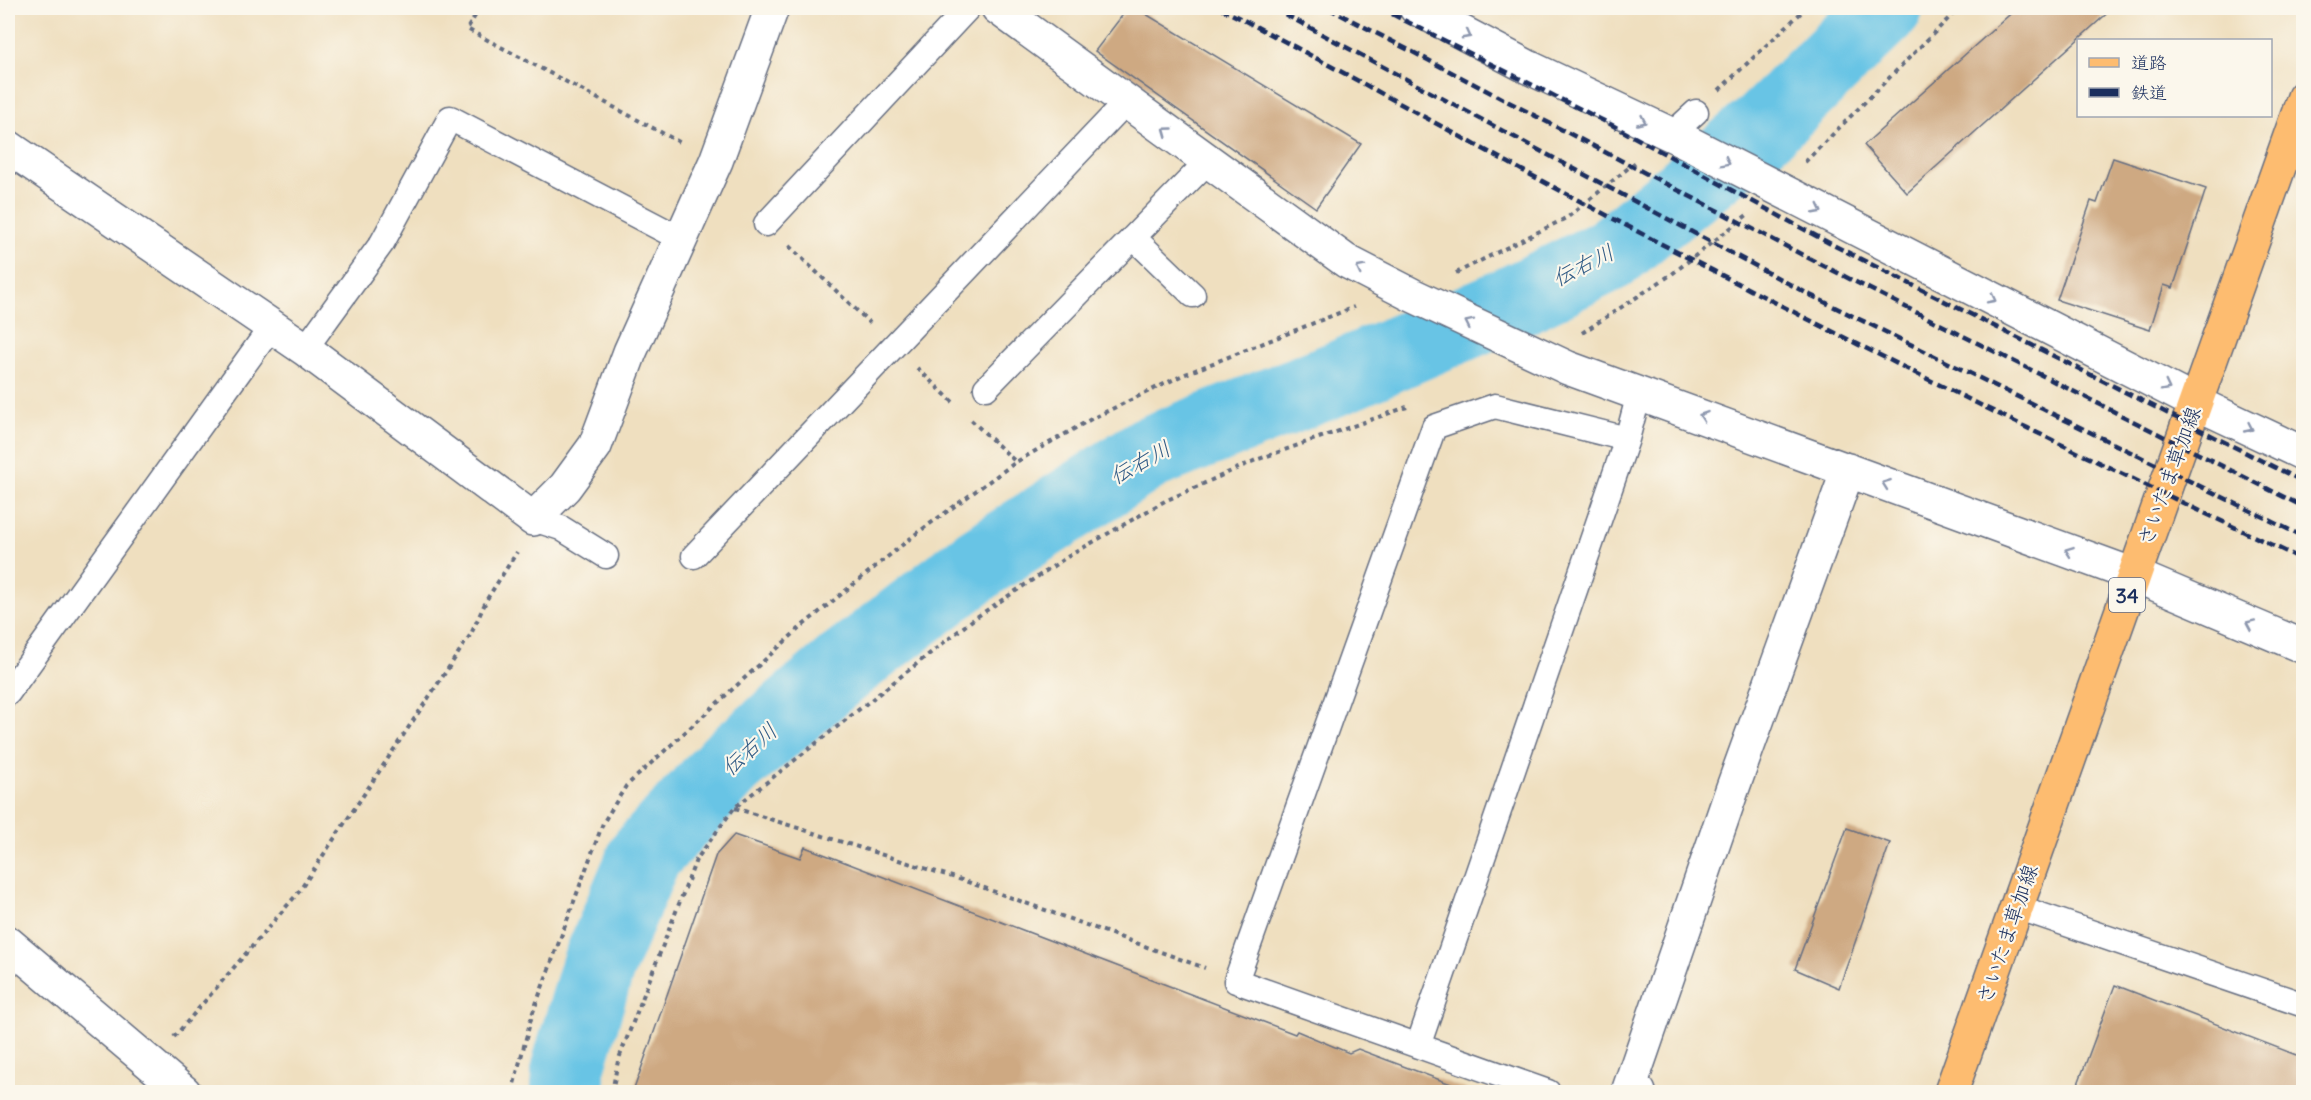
<svg xmlns="http://www.w3.org/2000/svg" width="2311" height="1100" viewBox="0 0 2311 1100" font-family="Delius,'Klee One',sans-serif">
<rect width="100%" height="100%" fill="#fbf7ec"/>
<filter id="ink" filterUnits="userSpaceOnUse"><feTurbulence type="fractalNoise" baseFrequency=".0167" numOctaves="2"/><feDisplacementMap in="SourceGraphic" scale="12" xChannelSelector="R" yChannelSelector="G"/><feConvolveMatrix kernelMatrix="1 2 1 2 8 2 1 2 1" color-interpolation-filters="sRGB"/></filter>
<filter id="wash" filterUnits="userSpaceOnUse"><feTurbulence type="fractalNoise" baseFrequency=".008" numOctaves="4" result="noise"/><feDisplacementMap in="SourceGraphic" scale="24" xChannelSelector="R" yChannelSelector="G"/><feGaussianBlur stdDeviation="1.35" result="paint"/><feColorMatrix in="noise" values="0 0 0 0 0 0 0 0 0 0 0 0 0 0 0 0 0 1.4 0 .05"/><feComposite in="paint" operator="in"/></filter>
<g filter="url(#wash)">
<rect width="100%" height="100%" fill="#efdfbf"/>
<g fill="none" stroke-linecap="round" stroke-linejoin="round">
<!-- river -->
<path stroke="#67c4e5" stroke-width="74" d="M 568,1092 L 568,1068 L 598,966 L 645,855 L 732,762 L 846,665 L 981,562 L 1149,453 L 1343,376 L 1507,305 L 1611,254 L 1765,126 L 1886,8"/>
</g>
<g id="blocks">
<!-- building -->
<path fill="#cea982" d="M 1128,8 L 1136,8 L 1361,144 L 1316,208 L 1095,51 Z
M 2017,8 L 2113,8 L 1907,193 L 1864,145 Z
M 2113,158 L 2206,189 L 2173,288 L 2164,285 L 2150,330 L 2057,300 L 2091,201 L 2097,203 Z
M 1847,828 L 1890,843 L 1839,988 L 1795,969 Z
M 734,835 L 800,858 L 805,847 L 1295,1034 L 1297,1031 L 1349,1053 L 1358,1049 L 1472,1092 L 633,1092 L 716,855 Z
M 2115,985 L 2304,1058 L 2304,1092 L 2075,1092 Z"/>
</g>
</g>
<g filter="url(#ink)">
<use href="#blocks" fill-opacity="0" stroke="#656d80" stroke-width="1.5"/>
<g fill="none" stroke-linecap="round" stroke-linejoin="round">
<!-- service casing -->
<g stroke="#656d80" stroke-width="27">
<path id="service" d="M 1671,135 L 1696,112
M 766,224 L 968,8
M 1134,238 L 1193,295
M 305,349 L 382,243 L 450,118 L 681,239
M 986,388 L 1208,161
M 533,519 L 561,528 L 606,556
M 694,556 L 1127,101
M 8,693 L 272,326
M 2017,907 L 2304,1005
M 1418,1046 L 1627,439 L 1639,394
M 1548,1092 L 1236,981 L 1434,427 L 1495,406 L 1627,439"/>
</g>
<!-- minor casing -->
<g stroke="#656d80" stroke-width="36">
<path id="minor" d="M 998,8 L 1346,261 L 1412,295 L 1568,368 L 2134,575 L 2304,647
M 1416,8 L 1528,67 L 1685,141 L 2196,403 L 2304,454
M 8,147 L 305,349 L 533,519 L 565,487 L 595,446 L 630,352 L 716,161 L 772,8
M 1639,1092 L 1629,1089 L 1732,790 L 1848,470"/>
</g>
<!-- tertiary casing -->
<g stroke="#656d80" stroke-width="36">
<path id="tertiary" d="M 8,943 L 184,1092"/>
</g>
<!-- primary casing -->
<g stroke="#656d80" stroke-width="36">
<path id="primary" d="M 1951,1092 L 2304,97"/>
</g>
<!-- path -->
<path stroke="#656d80" stroke-width="4" stroke-dasharray="4.5 4.5" stroke-linecap="butt" d="M 480,8 L 467,29 L 683,144
M 1719,90 L 1806,8
M 1805,162 L 1959,8
M 789,246 L 870,323
M 1456,273 L 1568,217 L 1637,161
M 1582,333 L 1672,274 L 1747,215
M 917,368 L 955,404
M 971,420 L 1016,462
M 735,808 L 965,881 L 1205,968
M 174,1037 L 298,893 L 471,634 L 487,599 L 517,552
M 512,1092 L 532,1015 L 603,823 L 626,786 L 802,626 L 917,533 L 1016,462 L 1093,418 L 1183,375 L 1354,307
M 612,1092 L 618,1061 L 696,860 L 734,808 L 975,618 L 1067,557 L 1165,501 L 1256,460 L 1407,407"/>
<!-- service -->
<use href="#service" stroke="#fff" stroke-width="24"/>
<!-- minor -->
<use href="#minor" stroke="#fff" stroke-width="33"/>
<!-- tertiary -->
<use href="#tertiary" stroke="#fff" stroke-width="33"/>
<!-- primary -->
<use href="#primary" stroke="#fdbc70" stroke-width="33"/>
<!-- rail -->
<path stroke="#1b2f5e" stroke-width="4.5" stroke-dasharray="9 4.5" stroke-linecap="butt" d="M 1220,8 C 1340,69 1457,136 1576,199 C 1815,326 2059,445 2304,560
M 1273,8 L 1810,295 L 2304,537
M 1328,8 L 1822,265 L 2304,507
M 1380,8 L 1612,125 L 1831,244 L 2304,482"/>
</g>
<!-- one-way arrows -->
<defs><path id="oneway-chevron" d="M-2-3.5L2.5 0L-2 3.5" fill="none" stroke-width="1.6" stroke-linecap="round" stroke-linejoin="round" transform="scale(1.5)"/></defs>
<g stroke="#8d97ae">
<use href="#oneway-chevron" transform="translate(1467 35) rotate(28)"/>
<use href="#oneway-chevron" transform="translate(1642 121) rotate(25)"/>
<use href="#oneway-chevron" transform="translate(1167 131) rotate(-144)"/>
<use href="#oneway-chevron" transform="translate(1726 162) rotate(27)"/>
<use href="#oneway-chevron" transform="translate(1818 210) rotate(27)"/>
<use href="#oneway-chevron" transform="translate(1360 269) rotate(-153)"/>
<use href="#oneway-chevron" transform="translate(1992 299) rotate(27)"/>
<use href="#oneway-chevron" transform="translate(1469 323) rotate(-154)"/>
<use href="#oneway-chevron" transform="translate(2166 387) rotate(27)"/>
<use href="#oneway-chevron" transform="translate(1703 416) rotate(-161)"/>
<use href="#oneway-chevron" transform="translate(2249 428) rotate(25)"/>
<use href="#oneway-chevron" transform="translate(1886 484) rotate(-160)"/>
<use href="#oneway-chevron" transform="translate(2069 551) rotate(-160)"/>
<use href="#oneway-chevron" transform="translate(2250 624) rotate(-156)"/>
</g>
</g>
<g text-anchor="middle" dominant-baseline="central" stroke-width="4.5" stroke-linejoin="round" paint-order="stroke">
<!-- shield labels -->
<rect fill="#fbf7ec" stroke="#5e6b89" stroke-width="1.5" x="2109" y="578" width="36" height="34" rx="4.5"/>
<g font-size="20" font-weight="bold" fill="#1b2f5e">
<text x="2127" y="595">34</text>
</g>
<!-- street labels -->
<g font-size="21" fill="#1b2f5e" stroke="#fbf7ec">
<text transform="translate(2169 476) rotate(-70)">さいたま草加線</text>
<text transform="translate(2007 934) rotate(-71)">さいたま草加線</text>
</g>
<!-- water labels -->
<g font-size="22" font-style="italic" fill="#325c86" stroke="#fbf7ec">
<text transform="translate(1583 265) rotate(-27)">伝右川</text>
<text transform="translate(1140 462) rotate(-29)">伝右川</text>
<text transform="translate(749 749) rotate(-42)">伝右川</text>
</g>
</g>
<!-- margin -->
<rect width="2311" height="1100" fill="none" stroke="#fbf7ec" stroke-width="30"/>
<!-- legend -->
<rect x="2077" y="39" width="195" height="78" fill="#fbf7ec" stroke="#a1a7b3" stroke-width="1.5"/>
<rect x="2089" y="58" width="30" height="9" fill="#fdbc70" stroke="#a1a7b3" stroke-width="1.5"/>
<text x="2131" y="69" font-size="18" fill="#1b2f5e">道路</text>
<rect x="2089" y="88" width="30" height="9" fill="#1b2f5e" stroke="#a1a7b3" stroke-width="1.5"/>
<text x="2131" y="99" font-size="18" fill="#1b2f5e">鉄道</text>
</svg>
